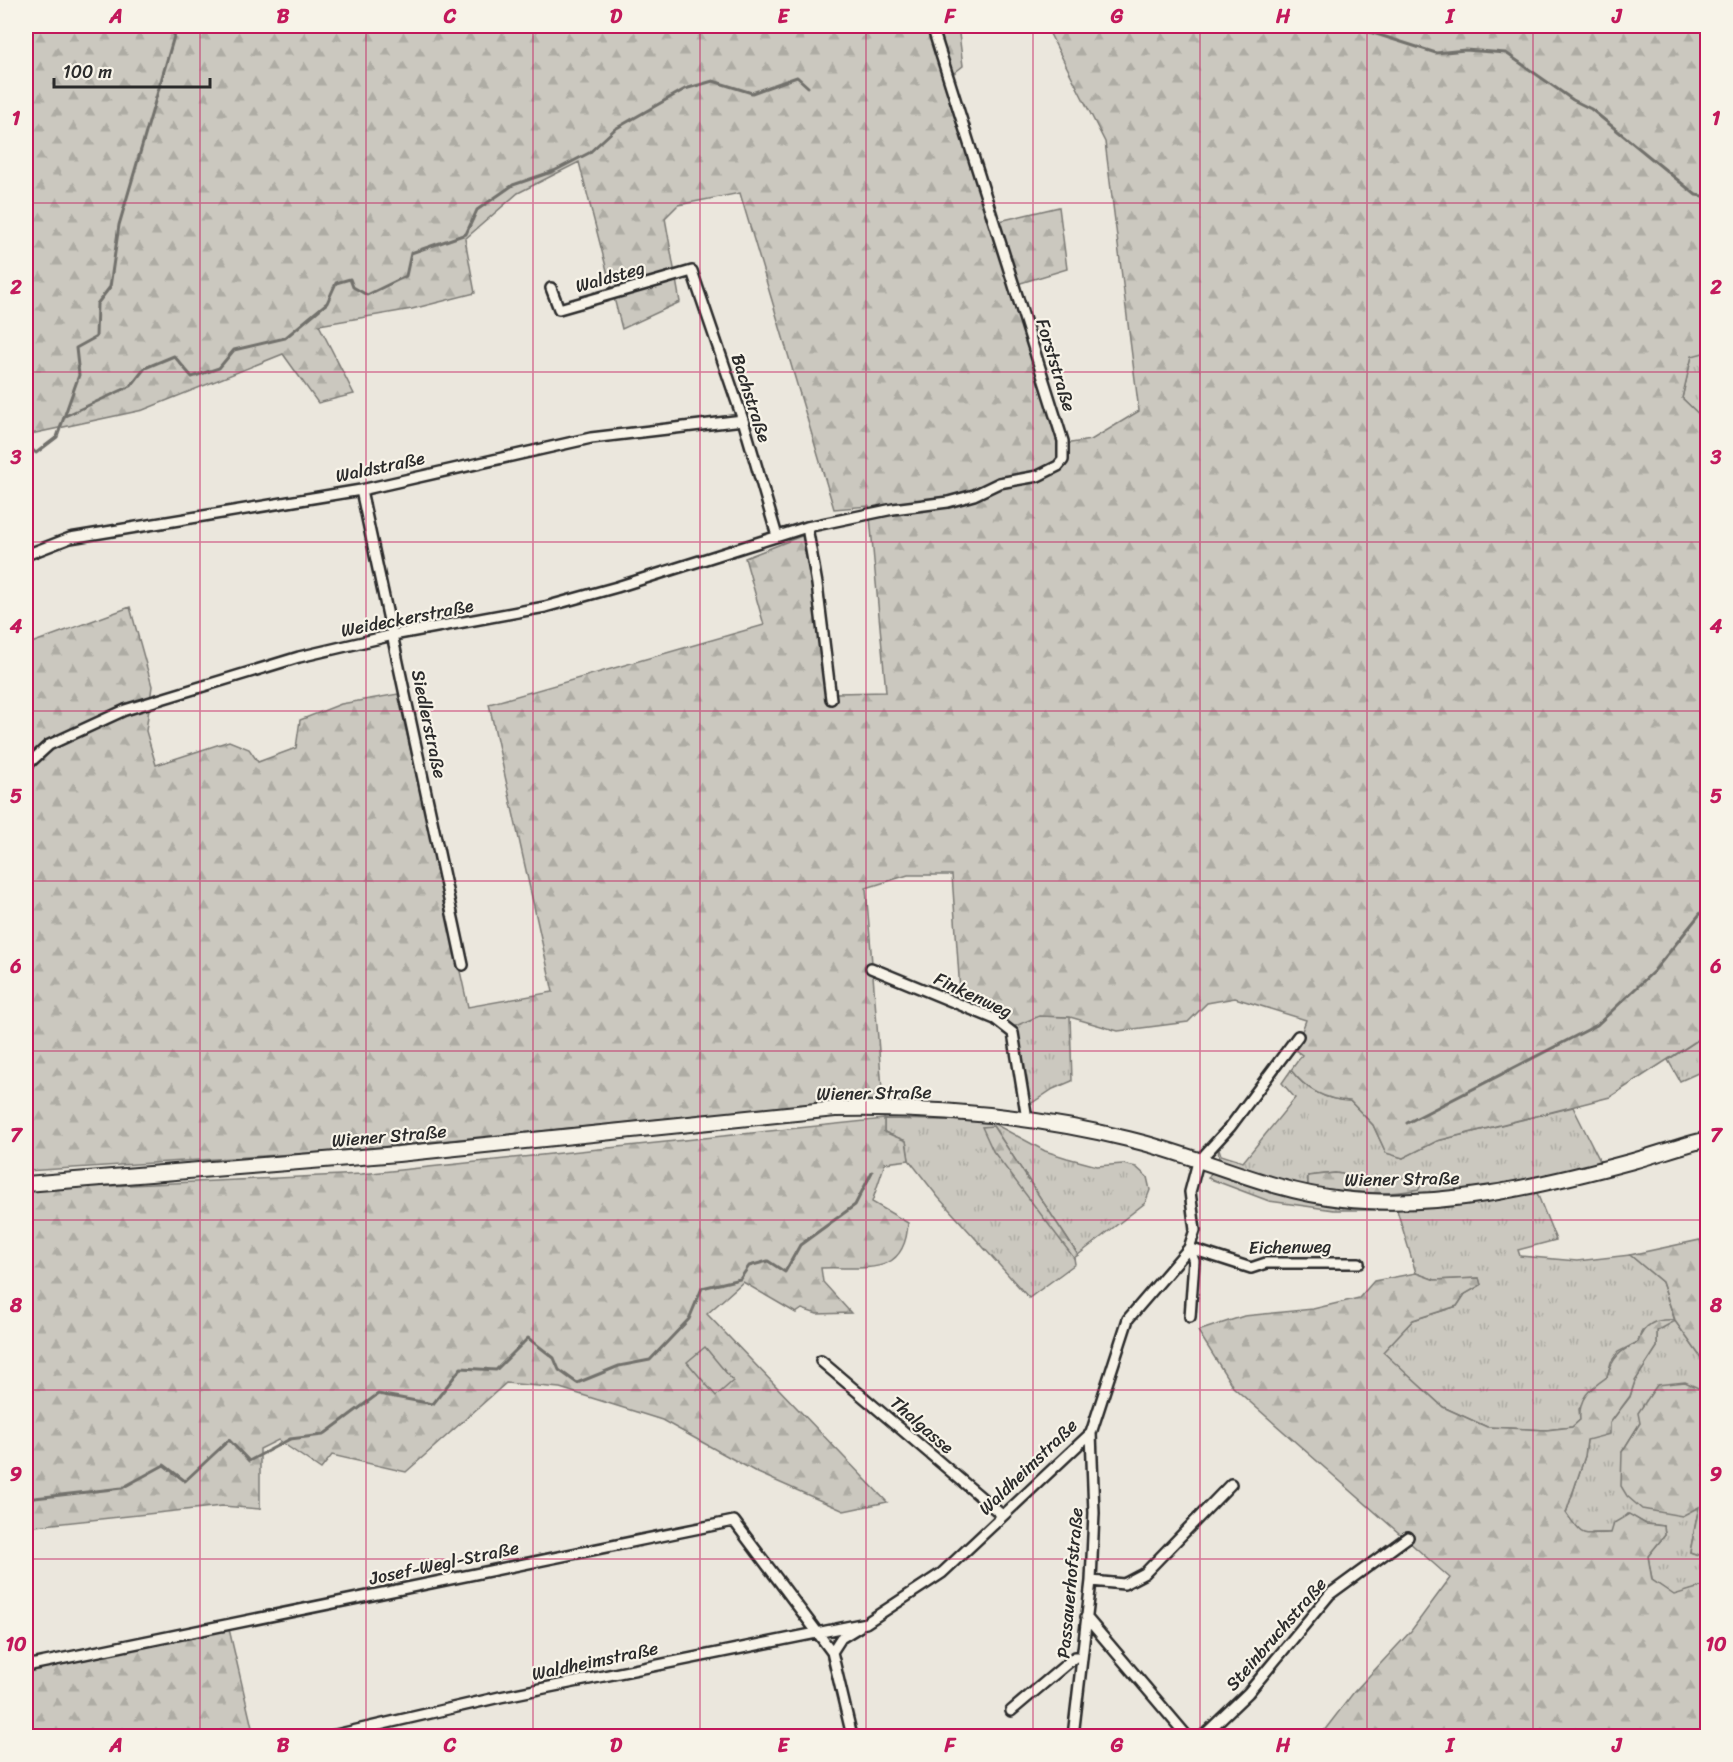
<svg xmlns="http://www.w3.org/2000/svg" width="1733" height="1762" viewBox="0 0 1733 1762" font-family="Sriracha,sans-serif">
<defs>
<pattern id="grass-tufts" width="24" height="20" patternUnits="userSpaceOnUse" patternTransform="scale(1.5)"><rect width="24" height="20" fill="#cbc8bf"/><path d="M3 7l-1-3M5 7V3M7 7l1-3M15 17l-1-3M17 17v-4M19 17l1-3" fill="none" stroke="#aeaca4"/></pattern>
<pattern id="forest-firs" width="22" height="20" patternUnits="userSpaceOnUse" patternTransform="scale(1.5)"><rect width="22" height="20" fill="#cbc8bf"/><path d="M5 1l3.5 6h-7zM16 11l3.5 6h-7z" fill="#aeaca4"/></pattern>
</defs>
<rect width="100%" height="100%" fill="#ebe7dd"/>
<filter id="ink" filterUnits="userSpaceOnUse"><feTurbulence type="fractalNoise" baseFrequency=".0167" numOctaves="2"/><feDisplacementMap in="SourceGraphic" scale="12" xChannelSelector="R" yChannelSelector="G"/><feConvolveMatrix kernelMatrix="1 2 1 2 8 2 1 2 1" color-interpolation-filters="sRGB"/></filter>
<g filter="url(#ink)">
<!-- grass -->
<path fill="url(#grass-tufts)" stroke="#7b7a75" stroke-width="1.5" fill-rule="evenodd" d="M 1707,352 L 1707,423 L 1682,398 L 1692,355 Z
M 1039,1016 L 1070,1017 L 1072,1081 L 1053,1089 L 1029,1105 L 1013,1027 Z
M 1707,1034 L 1707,1069 L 1680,1081 L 1668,1060 Z
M 1291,1070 C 1306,1090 1325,1100 1350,1101 L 1373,1125 L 1386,1153 L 1403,1158 L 1437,1141 L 1573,1107 L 1601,1163 L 1537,1193 L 1556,1240 L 1518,1250 L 1520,1256 L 1577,1261 L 1630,1255 L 1662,1282 L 1675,1321 L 1707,1366 L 1707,1392 L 1706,1391 L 1640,1423 L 1622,1452 L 1699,1506 L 1690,1552 L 1707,1558 L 1707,1585 L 1674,1596 L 1652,1580 L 1648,1556 L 1665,1535 L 1664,1526 L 1646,1524 L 1628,1514 L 1611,1533 L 1592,1533 L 1587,1536 L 1580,1534 L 1566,1513 L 1585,1456 L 1587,1440 L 1610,1423 L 1630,1397 L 1635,1381 L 1657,1347 L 1657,1331 L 1674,1320 L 1642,1330 L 1638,1342 L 1618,1352 L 1611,1362 L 1607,1377 L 1579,1409 L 1580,1420 L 1572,1427 L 1546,1430 L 1487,1427 L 1443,1407 L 1382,1352 L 1413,1320 L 1457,1306 L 1465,1294 L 1481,1285 L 1479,1278 L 1435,1280 L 1416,1273 L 1397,1210 L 1334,1210 L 1269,1201 L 1208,1178 L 1219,1160 L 1218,1146 L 1221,1155 L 1243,1162 L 1295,1098 L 1282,1083 ZM 1335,1173 L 1377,1179 L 1410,1177 L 1402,1193 L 1346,1191 L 1308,1186 L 1308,1176 Z
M 884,1119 L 989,1121 L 1045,1151 L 1067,1158 L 1097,1166 L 1123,1164 L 1136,1167 L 1147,1177 L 1150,1190 L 1145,1203 L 1078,1255 L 993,1126 L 1074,1258 L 1075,1264 L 1029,1298 L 938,1197 L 909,1160 L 906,1141 L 884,1132 Z"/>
<!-- forest -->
<path fill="url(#forest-firs)" stroke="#7b7a75" stroke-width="1.5" d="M 26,26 L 958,26 L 963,66 L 949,77 L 995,222 L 1059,207 L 1067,269 L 1014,285 L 1064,444 L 1091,440 L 1139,411 L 1105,142 L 1046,26 L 1707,26 L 1707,352 L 1692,356 L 1682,398 L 1708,423 L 1707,1034 L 1610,1097 L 1437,1141 L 1403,1158 L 1386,1153 L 1373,1125 L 1350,1101 C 1325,1100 1306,1090 1291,1070 L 1302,1055 L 1295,1050 L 1306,1020 L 1235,998 L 1207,1003 L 1188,1022 L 1118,1031 L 1070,1017 L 1039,1016 L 1013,1027 L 961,1006 L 952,875 L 908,875 L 866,888 L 883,1101 L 851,1100 L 340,1151 L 26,1171 L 26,645 L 130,607 L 152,686 L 146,731 L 156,765 L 229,741 L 249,749 L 258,762 L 296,748 L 300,720 L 341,704 L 398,694 L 468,1007 L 553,992 L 489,704 L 764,625 L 745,558 L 804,535 L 836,693 L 886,692 L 869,506 L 834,509 L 740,193 L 678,205 L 665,218 L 680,302 L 622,329 L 579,162 L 518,193 L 465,239 L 475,293 L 412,309 L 319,325 L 354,394 L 318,403 L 283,354 L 143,410 L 26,435 Z
M 884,1119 L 884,1132 L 906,1141 L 909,1160 L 885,1163 L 872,1202 L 908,1223 C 905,1279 863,1266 821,1268 L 823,1282 L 851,1313 L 817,1314 L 802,1309 L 796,1313 L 743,1282 L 707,1314 L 887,1502 L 844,1511 L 758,1473 L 662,1420 L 560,1388 L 506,1383 L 406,1472 L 332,1455 L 321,1469 L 278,1440 L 260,1449 L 260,1509 L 222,1506 L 26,1527 L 26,1190 L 362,1174 Z
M 993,1126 L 1078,1255 L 1074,1258 L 993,1151 L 982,1127 Z
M 1335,1173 L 1377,1179 L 1411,1177 L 1421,1185 L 1419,1189 C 1383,1197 1344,1191 1308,1186 L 1308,1176 Z
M 1700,1240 L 1707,1263 L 1707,1282 L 1701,1285 L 1707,1313 L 1707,1366 L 1675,1321 L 1657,1331 L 1657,1347 L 1635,1381 L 1630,1396 L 1610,1423 L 1610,1434 L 1587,1440 L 1585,1456 L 1566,1513 C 1585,1540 1580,1533 1611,1533 L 1614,1523 L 1629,1514 L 1646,1524 L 1664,1526 L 1665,1535 L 1648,1556 L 1652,1580 L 1674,1595 L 1707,1585 L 1707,1736 L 1320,1736 L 1354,1692 L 1411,1631 L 1450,1578 L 1233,1387 L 1198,1331 L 1244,1316 L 1313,1309 L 1359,1298 L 1374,1281 L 1416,1273 L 1435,1280 L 1479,1278 L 1481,1285 L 1465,1294 L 1457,1306 L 1413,1320 L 1383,1352 L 1443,1407 L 1487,1427 L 1546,1430 L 1572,1427 L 1580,1420 C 1578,1397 1590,1389 1607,1377 C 1612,1357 1620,1351 1638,1342 C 1644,1323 1656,1319 1675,1320 L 1662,1282 L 1630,1255 Z
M 1685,1382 L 1707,1392 L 1707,1558 L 1690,1552 L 1699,1507 L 1682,1516 L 1642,1509 L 1627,1496 L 1621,1486 L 1622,1452 L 1640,1423 L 1638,1413 L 1657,1385 Z
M 229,1629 L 254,1736 L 26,1736 L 26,1672 Z"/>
<!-- pitch -->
<path fill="#cbc8bf" stroke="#7b7a75" stroke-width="1.5" d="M 705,1347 L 733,1381 L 716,1396 L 687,1362 Z"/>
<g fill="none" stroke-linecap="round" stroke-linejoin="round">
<!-- stream -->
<path stroke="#72716c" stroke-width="3" d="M 1351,26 L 1436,53 L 1465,50 L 1506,53 L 1573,100 L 1591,109 L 1696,195 L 1708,197
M 65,416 L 131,386 L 145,368 L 174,356 L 192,377 L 219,368 L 234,350 L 285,338 L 327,303 L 336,283 L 350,279 L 353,287 L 367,295 L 406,276 L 411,253 L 466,234 L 477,210 L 513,185 L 554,171 L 589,153 L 615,129 L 685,89 L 713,81 L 752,93 L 797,77 L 808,87
M 26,444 L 36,453 L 57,437 L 79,375 L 76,348 L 96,337 L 97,304 L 110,287 L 119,225 L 177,26
M 1407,1123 L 1597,1025 L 1654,971 L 1708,904
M 26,1499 L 122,1488 L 164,1465 L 185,1481 L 229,1440 L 249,1461 L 290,1439 L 323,1435 L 378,1394 L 433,1404 L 461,1368 L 496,1370 L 528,1338 L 554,1358 L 559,1370 L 577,1383 L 619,1366 L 650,1360 L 689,1319 L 702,1288 L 740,1279 L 749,1266 L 768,1261 L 785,1272 L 800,1245 L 855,1205 L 872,1172"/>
<!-- street casing -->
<g stroke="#2b2b2b" stroke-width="14">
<path id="street" d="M 551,288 L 559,309 L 692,271 L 743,420 L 777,536
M 361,490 L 463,965
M 807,527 L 817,584 L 831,699
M 26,555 L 70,538 L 361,490 L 591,438 L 743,420
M 26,766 L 49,745 L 125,710 L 299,657 L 393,635 L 545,607 L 617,587 L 807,527 L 893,509 L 948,502 L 974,495 L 999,483 L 1038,476 L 1058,466 L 1063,460 L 1063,441 L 932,26
M 871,968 L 995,1019 L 1013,1033 L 1027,1119
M 1189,1248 L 1251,1268 L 1266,1263 L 1359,1263
M 1189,1248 L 1194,1261 L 1190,1317
M 821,1361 L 1002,1515
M 1091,1581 L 1124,1584 L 1145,1573 L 1231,1484
M 1086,1617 L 1187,1736
M 832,1652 L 841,1638 L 859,1627
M 26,1666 L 734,1521 L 832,1652 L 852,1736
M 1011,1711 L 1075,1657 L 1081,1657
M 331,1736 L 500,1697 L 866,1623 L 942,1573 L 1091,1433 L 1128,1319 L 1189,1248 L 1195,1230 L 1190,1192 L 1198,1162 L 1230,1127 L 1298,1036
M 1073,1736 L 1091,1581 L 1094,1513 L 1091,1433
M 1203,1736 L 1248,1693 L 1330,1594 L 1408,1537"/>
</g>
<!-- primary casing -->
<g stroke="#2b2b2b" stroke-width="18">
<path id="primary" d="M 26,1184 L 398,1154 L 835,1109 C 934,1107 1032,1115 1128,1139 C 1201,1156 1267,1191 1342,1199 C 1438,1210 1541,1186 1633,1161 C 1658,1154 1683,1145 1708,1139"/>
</g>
<!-- street -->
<use href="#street" stroke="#f7f3e8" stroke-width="9"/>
<!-- primary -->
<use href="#primary" stroke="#f7f3e8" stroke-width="14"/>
</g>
</g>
<!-- grid -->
<path fill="none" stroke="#c2185b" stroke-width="1.5" stroke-opacity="0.55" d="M 200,26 L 200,1736M 366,26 L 366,1736M 533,26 L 533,1736M 700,26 L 700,1736M 866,26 L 866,1736M 1033,26 L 1033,1736M 1200,26 L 1200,1736M 1367,26 L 1367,1736M 1533,26 L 1533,1736M 26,203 L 1708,203M 26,372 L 1708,372M 26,542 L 1708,542M 26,711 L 1708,711M 26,881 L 1708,881M 26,1051 L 1708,1051M 26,1220 L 1708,1220M 26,1390 L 1708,1390M 26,1559 L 1708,1559"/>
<g text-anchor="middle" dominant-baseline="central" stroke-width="4.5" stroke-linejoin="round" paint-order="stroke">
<!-- street labels -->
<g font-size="18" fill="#2b2b2b" stroke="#f7f3e8">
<text transform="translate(610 277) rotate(-16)">Waldsteg</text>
<text transform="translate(1056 365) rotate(73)">Forststraße</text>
<text transform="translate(751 398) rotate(72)">Bachstraße</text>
<text transform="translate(380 467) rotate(-12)">Waldstraße</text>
<text transform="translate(407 618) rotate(-11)">Weideckerstraße</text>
<text transform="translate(429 724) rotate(78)">Siedlerstraße</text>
<text transform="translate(973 995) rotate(25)">Finkenweg</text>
<text transform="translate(874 1093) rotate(-1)">Wiener Straße</text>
<text transform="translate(389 1136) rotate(-5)">Wiener Straße</text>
<text transform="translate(1402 1179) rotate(-1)">Wiener Straße</text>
<text transform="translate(1290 1247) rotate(-1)">Eichenweg</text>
<text transform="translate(922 1425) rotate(41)">Thalgasse</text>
<text transform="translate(1028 1467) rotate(-44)">Waldheimstraße</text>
<text transform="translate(444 1563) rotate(-12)">Josef-Wegl-Straße</text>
<text transform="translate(1070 1583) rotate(-85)">Passauerhofstraße</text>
<text transform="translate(1276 1634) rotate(-49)">Steinbruchstraße</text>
<text transform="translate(595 1661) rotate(-12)">Waldheimstraße</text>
</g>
</g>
<!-- margin -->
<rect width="1733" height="1762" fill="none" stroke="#f7f3e8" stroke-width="66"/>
<!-- scale -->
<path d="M54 78v9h156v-9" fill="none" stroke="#2b2b2b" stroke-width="3"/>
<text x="63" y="78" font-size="18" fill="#2b2b2b" stroke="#f7f3e8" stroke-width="4.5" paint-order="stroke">100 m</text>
<rect x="33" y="33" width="1667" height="1696" fill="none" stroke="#c2185b" stroke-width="2"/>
<g font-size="20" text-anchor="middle" font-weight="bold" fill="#c2185b">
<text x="116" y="23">A</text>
<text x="283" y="23">B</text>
<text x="450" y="23">C</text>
<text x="616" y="23">D</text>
<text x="783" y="23">E</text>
<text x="950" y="23">F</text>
<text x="1117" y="23">G</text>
<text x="1283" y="23">H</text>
<text x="1450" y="23">I</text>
<text x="1617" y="23">J</text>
<text x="16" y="125">1</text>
<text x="1716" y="125">1</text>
<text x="16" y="294">2</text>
<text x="1716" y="294">2</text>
<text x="16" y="464">3</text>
<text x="1716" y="464">3</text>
<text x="16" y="633">4</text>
<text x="1716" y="633">4</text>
<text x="16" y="803">5</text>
<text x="1716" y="803">5</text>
<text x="16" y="973">6</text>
<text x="1716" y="973">6</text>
<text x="16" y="1142">7</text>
<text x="1716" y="1142">7</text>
<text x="16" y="1312">8</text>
<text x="1716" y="1312">8</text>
<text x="16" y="1481">9</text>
<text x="1716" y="1481">9</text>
<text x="16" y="1651">10</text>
<text x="1716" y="1651">10</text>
<text x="116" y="1752">A</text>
<text x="283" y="1752">B</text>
<text x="450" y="1752">C</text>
<text x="616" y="1752">D</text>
<text x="783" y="1752">E</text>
<text x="950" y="1752">F</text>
<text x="1117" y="1752">G</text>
<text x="1283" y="1752">H</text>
<text x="1450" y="1752">I</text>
<text x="1617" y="1752">J</text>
</g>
</svg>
